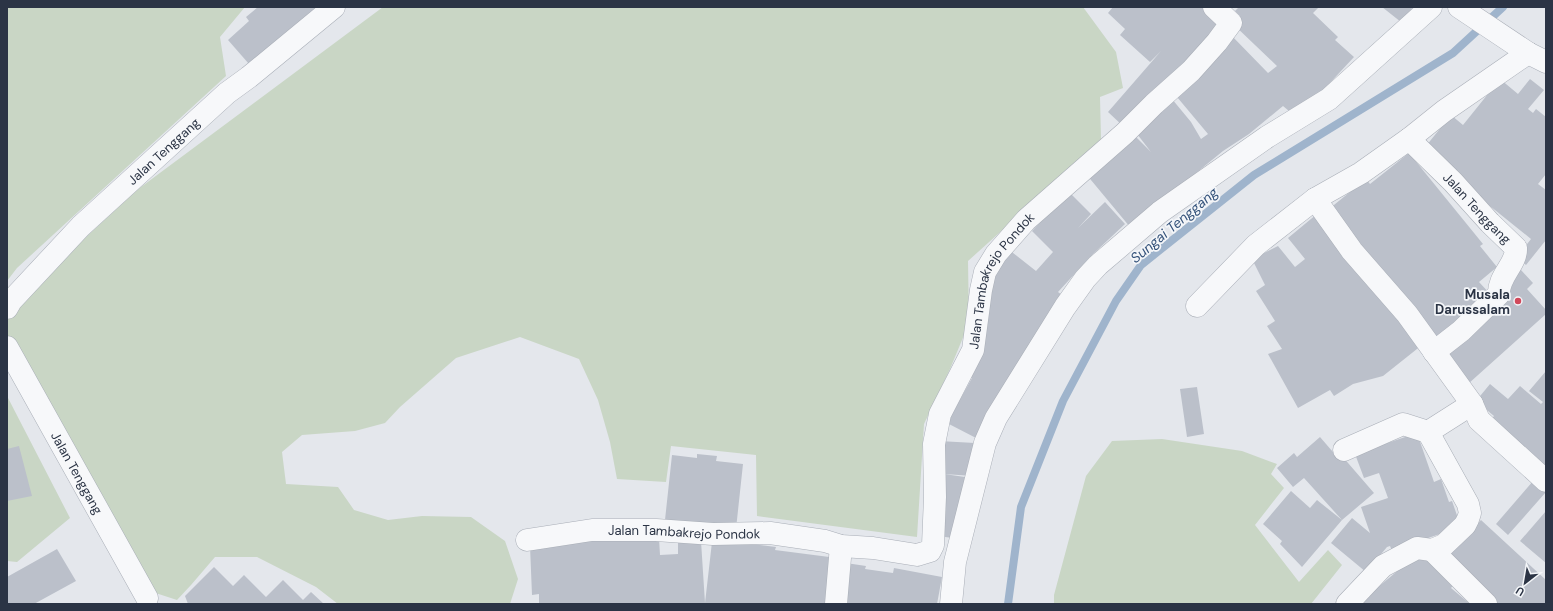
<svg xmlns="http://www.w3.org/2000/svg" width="1553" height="611" viewBox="0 0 1553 611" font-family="'DM Sans',sans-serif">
<rect width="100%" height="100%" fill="#e4e7ec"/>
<!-- green -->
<path fill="#c9d6c5" d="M 7,7 L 245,7 L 220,37 L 226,76 L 17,268 L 7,281 Z
M 383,7 L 1083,7 L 1116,52 L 1123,88 L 1100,97 L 1101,139 L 1088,153 L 968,261 L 969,323 L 950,369 L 924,424 L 917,537 L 757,516 L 756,455 L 671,446 L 666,482 L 617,479 L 610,442 L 598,400 L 579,359 L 520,337 L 456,358 L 400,407 L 385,423 L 355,431 L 302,435 L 282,452 L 286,484 L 338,487 L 354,510 L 388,520 L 422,516 L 471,517 L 505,541 L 518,579 L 510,604 L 338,604 L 316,587 L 257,557 L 215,557 L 191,585 L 177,600 L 128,584 L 7,334 L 7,319 L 21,297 L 137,190 Z
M 7,396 L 70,518 L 17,562 L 7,561 Z
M 1162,439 L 1242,451 L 1277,464 L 1271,474 L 1284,488 L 1255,525 L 1299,582 L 1328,550 L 1342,565 L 1311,604 L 1054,604 L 1054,595 L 1086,476 L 1112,441 Z"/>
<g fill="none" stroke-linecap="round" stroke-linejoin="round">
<!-- stream -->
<path stroke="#9fb4cc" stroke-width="8" d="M 1008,604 L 1021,507 L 1063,401 L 1116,301 L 1141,265 L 1254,175 L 1453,53 L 1503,7"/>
</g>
<!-- building -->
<path fill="#bbc0ca" d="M 258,7 L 329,7 L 249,64 L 228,40 L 249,21 L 246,17 Z
M 1113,7 L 1208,7 L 1226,23 L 1123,126 L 1108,112 L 1161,51 L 1150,62 L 1120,35 L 1125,29 L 1108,13 Z
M 1239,7 L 1319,7 L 1313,13 L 1338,37 L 1335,40 L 1354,57 L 1314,100 L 1295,116 L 1283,106 L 1249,134 L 1223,151 L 1130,227 L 1086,174 L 1134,135 L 1151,152 L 1134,130 L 1172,99 L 1191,122 L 1201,139 L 1208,134 L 1172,91 L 1231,35 L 1268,73 L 1277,66 L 1233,24 L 1240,16 L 1235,11 Z
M 1382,7 L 1413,7 L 1401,22 Z
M 1500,79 L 1518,94 L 1530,79 L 1544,90 L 1528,109 L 1533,113 L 1536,109 L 1546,117 L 1546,174 L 1538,184 L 1546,190 L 1546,240 L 1526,265 L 1517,257 L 1531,239 L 1485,202 L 1426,146 L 1451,115 L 1463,125 Z
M 1409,153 L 1483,244 L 1480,246 L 1497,267 L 1479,282 L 1492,296 L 1440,345 L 1329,209 L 1366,179 L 1370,184 Z
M 1069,192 L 1091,214 L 1078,228 L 1105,202 L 1125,224 L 1092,255 L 1058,292 L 1062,295 L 978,439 L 947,423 L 972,378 L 966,375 L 987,302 L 991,303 L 981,298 L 1008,249 L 1036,271 L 1053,252 L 1032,231 Z
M 1317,214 L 1422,345 L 1383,376 L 1353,384 L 1334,396 L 1330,390 L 1298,408 L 1268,354 L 1282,349 L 1267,326 L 1275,321 L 1256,291 L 1265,285 L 1252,259 L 1278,246 L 1295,267 L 1305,259 L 1288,238 Z
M 1521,270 L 1533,283 L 1527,289 L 1546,310 L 1546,314 L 1468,384 L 1440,354 L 1502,287 Z
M 1546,371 L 1546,471 L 1489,422 L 1494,416 L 1476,401 L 1490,384 L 1508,399 L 1520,386 L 1541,404 L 1543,402 L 1529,391 Z
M 1197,387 L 1204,434 L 1187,437 L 1180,389 Z
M 1417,433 L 1434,482 L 1441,479 L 1449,502 L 1452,501 L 1461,527 L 1422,540 L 1393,553 L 1390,546 L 1387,547 L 1366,572 L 1331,543 L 1352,518 L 1370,533 L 1361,507 L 1388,498 L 1379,473 L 1364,478 L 1355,454 Z
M 1320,437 L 1339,459 L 1342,456 L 1374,493 L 1342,520 L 1302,567 L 1280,544 L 1282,541 L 1263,524 L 1291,491 L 1310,508 L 1317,500 L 1342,520 L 1304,478 L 1293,487 L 1277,468 L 1294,453 L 1297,457 Z
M 939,441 L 975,443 L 973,476 L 944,474 L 965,477 L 962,503 L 954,538 L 936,536 Z
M 19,446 L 32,496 L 7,501 L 7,449 Z
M 697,454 L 717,456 L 716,461 L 743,464 L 736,529 L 665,520 L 672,455 L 697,458 Z
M 1534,480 L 1546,492 L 1508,535 L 1496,524 Z
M 1546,511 L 1546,563 L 1520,541 Z
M 1481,520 L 1546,580 L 1546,604 L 1494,604 L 1445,558 Z
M 659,538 L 660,555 L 678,554 L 678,542 L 701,541 L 705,603 L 712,542 L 734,545 L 734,542 L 776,547 L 775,550 L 837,558 L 831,604 L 539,604 L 539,594 L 532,595 L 530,546 L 565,540 Z
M 57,549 L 76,581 L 34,604 L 7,604 L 7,577 Z
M 1420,552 L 1456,582 L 1451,588 L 1470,604 L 1358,604 Z
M 846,563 L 866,566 L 865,569 L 893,573 L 894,568 L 942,577 L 937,604 L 839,604 Z
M 214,567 L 233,586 L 244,575 L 266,597 L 283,580 L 303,600 L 311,592 L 324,604 L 188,604 L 185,596 Z"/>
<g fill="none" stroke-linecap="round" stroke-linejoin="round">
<!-- minor casing -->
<g stroke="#a9aeb7" stroke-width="23">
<g id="minor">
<path d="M 1459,7 L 1528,53 L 1546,62"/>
<path id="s1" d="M 1409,139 L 1453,182 L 1490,223 L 1516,248 C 1517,264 1498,276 1499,294 L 1461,331 L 1434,352"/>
<path d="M 1315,199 L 1352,251 L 1407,314 L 1472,404 L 1479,420 L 1546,481"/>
<path d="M 1197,306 L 1256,245 L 1315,199 L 1361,173 L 1409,139 L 1444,111 L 1528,53"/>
<path id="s2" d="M 7,308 L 11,301 L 81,226 L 227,93 L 249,77 L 334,7"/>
<path id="s3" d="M 7,347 L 147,598"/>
<path d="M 1344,450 L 1403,424 L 1428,432"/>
<path id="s4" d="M 527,540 L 592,530 L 656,530 L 713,534 L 770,533 L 825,541 L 841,546 L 873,548 L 917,555 L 930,551 L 933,545 L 935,497 L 934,444 L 940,414 L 973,350 L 981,290 L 985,272 L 996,254 L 1026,220 L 1125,133 L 1154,104 L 1191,71 L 1217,42 L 1231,23 L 1214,7"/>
<path d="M 1432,550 L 1486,604"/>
<path d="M 836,604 L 841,546"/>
<path d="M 951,604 L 955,562 L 985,443 L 996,418 L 1065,307 L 1085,279 L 1098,265 L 1160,212 L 1267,137 L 1329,99 L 1431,7"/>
<path d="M 1347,604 L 1383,566 L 1417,548 L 1432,550 L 1444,545 L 1465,525 L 1468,519 L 1470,513 L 1468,504 L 1428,432 L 1472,404"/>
</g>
</g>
<!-- minor -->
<use href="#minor" stroke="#f7f8fa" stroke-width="22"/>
</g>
<!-- markers -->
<circle fill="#d1495b" stroke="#f4f6f9" stroke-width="1.5" cx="1518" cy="301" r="4"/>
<g text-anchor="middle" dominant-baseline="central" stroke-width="3.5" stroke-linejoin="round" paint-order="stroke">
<!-- street labels -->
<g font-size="13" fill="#2b3445" stroke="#f4f6f9">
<text stroke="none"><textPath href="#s2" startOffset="222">Jalan Tenggang</textPath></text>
<text stroke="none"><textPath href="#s1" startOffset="97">Jalan Tenggang</textPath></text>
<text stroke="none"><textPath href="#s4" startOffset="694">Jalan Tambakrejo Pondok</textPath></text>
<text stroke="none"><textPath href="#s3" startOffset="144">Jalan Tenggang</textPath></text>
<text stroke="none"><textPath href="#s4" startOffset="158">Jalan Tambakrejo Pondok</textPath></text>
</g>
<!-- poi labels -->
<g font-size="13" font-weight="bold" fill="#2b3445" stroke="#f4f6f9" text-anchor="end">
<text x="1510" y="294">Musala<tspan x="1510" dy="15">Darussalam</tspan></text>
</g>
<!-- water labels -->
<g font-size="14" font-style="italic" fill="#34527a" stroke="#f4f6f9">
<text transform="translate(1174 225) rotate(-40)">Sungai Tenggang</text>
</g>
</g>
<!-- border -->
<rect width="1553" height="611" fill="none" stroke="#2b3445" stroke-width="16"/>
<!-- north arrow -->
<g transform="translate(1525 583) rotate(211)" stroke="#f4f6f9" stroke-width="3" paint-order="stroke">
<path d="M0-3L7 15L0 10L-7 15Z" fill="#2b3445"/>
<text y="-6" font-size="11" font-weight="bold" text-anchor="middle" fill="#2b3445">U</text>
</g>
</svg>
